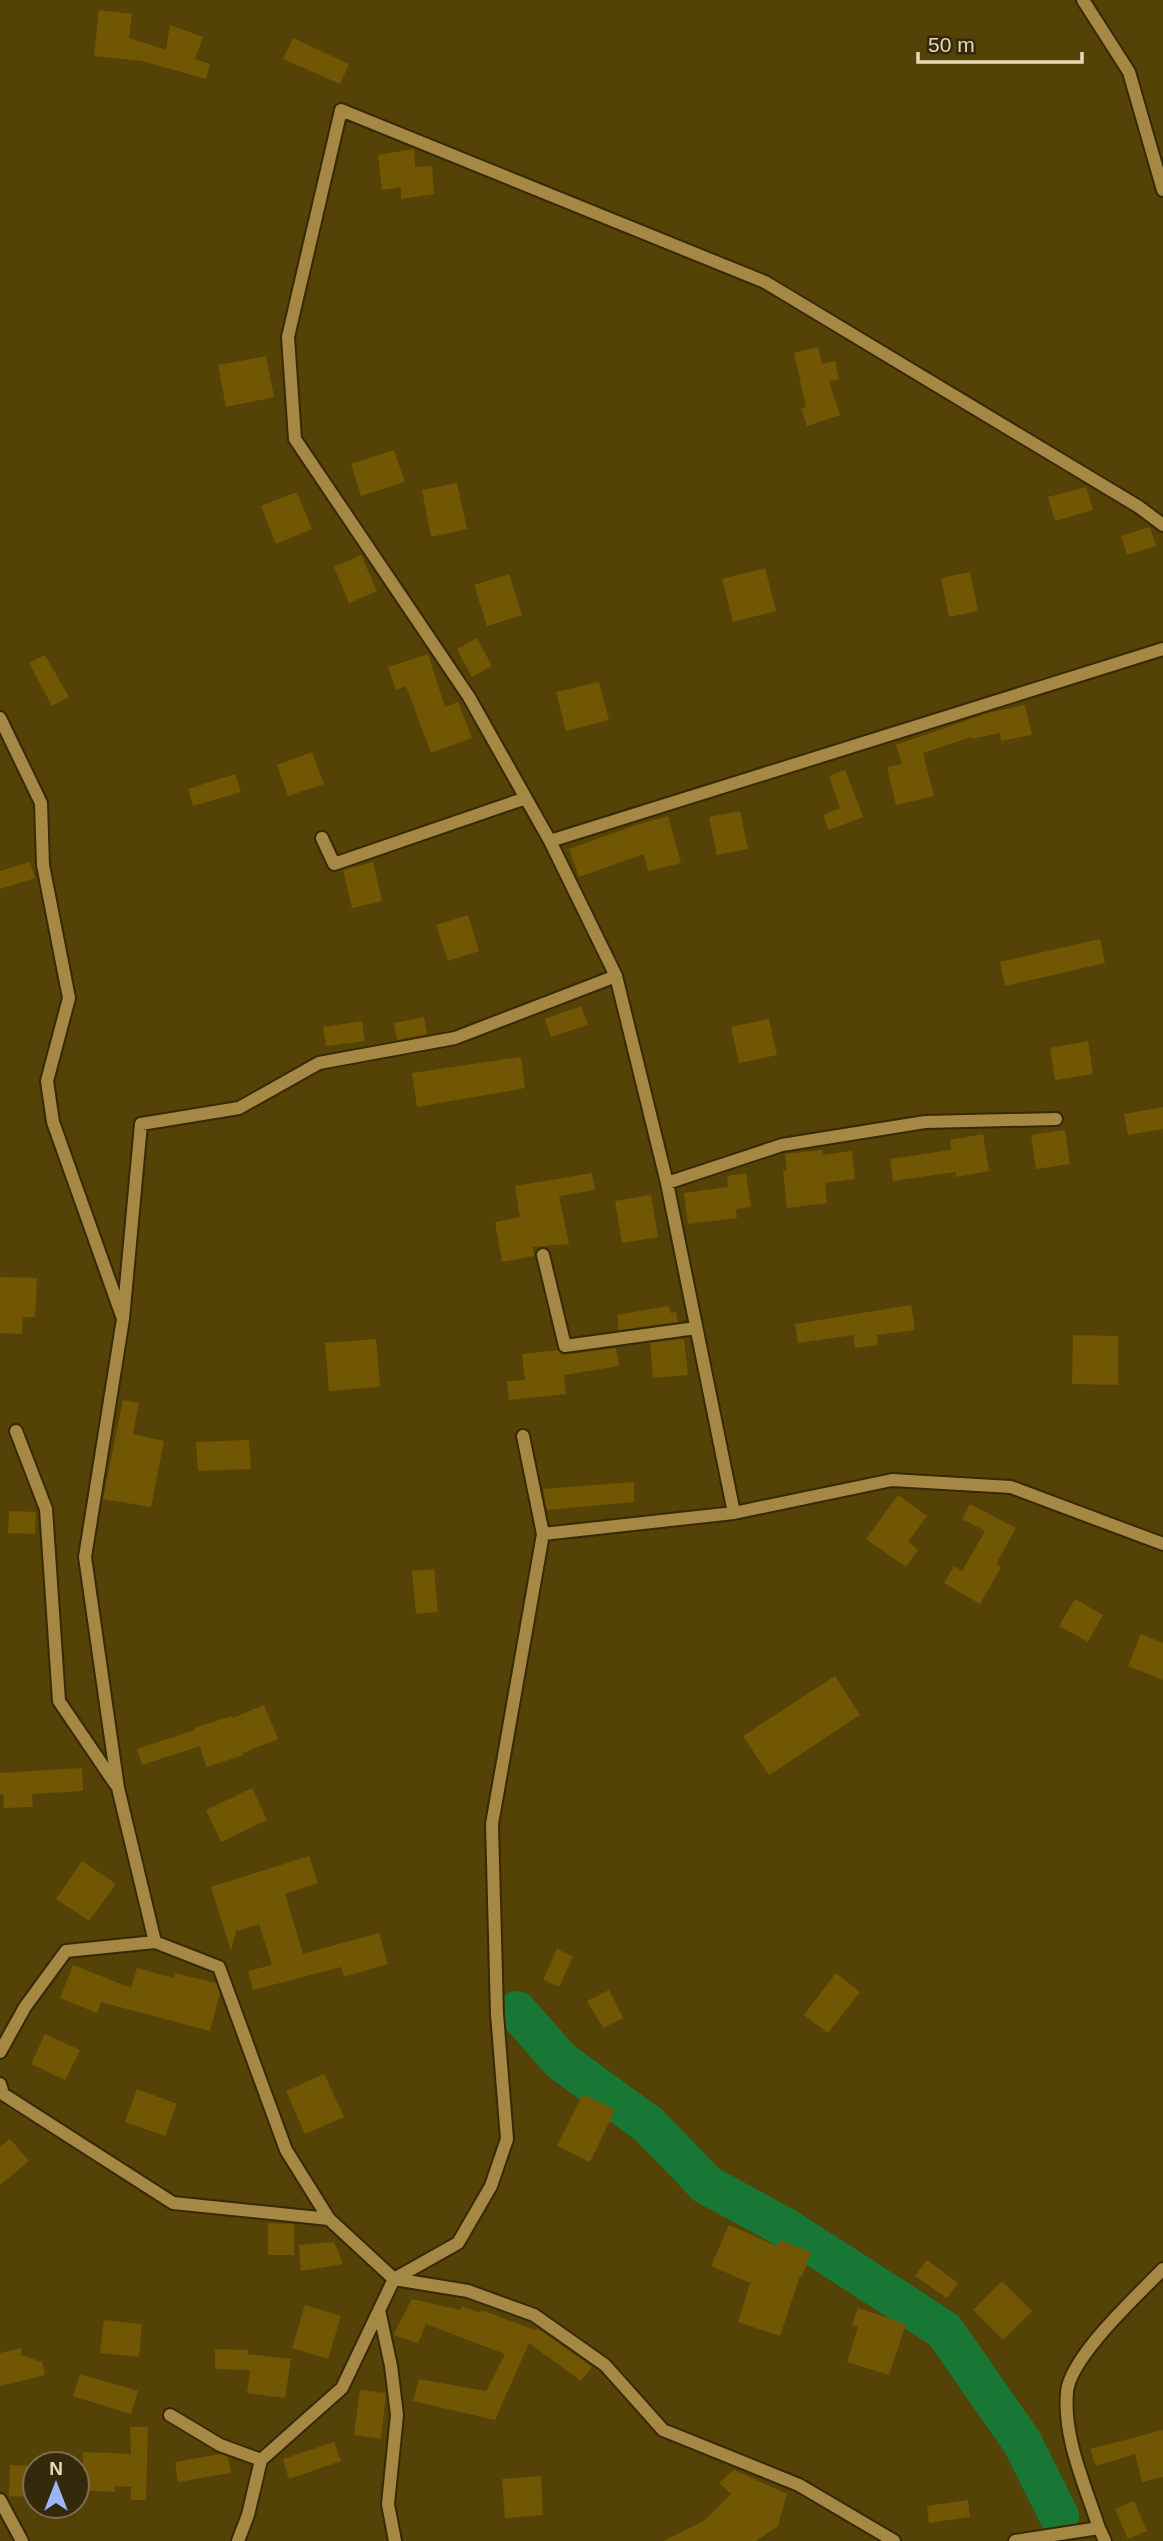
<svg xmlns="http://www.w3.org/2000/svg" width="1163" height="2541" viewBox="0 0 1163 2541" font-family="Helvetica,sans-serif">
<rect width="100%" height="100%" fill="#554207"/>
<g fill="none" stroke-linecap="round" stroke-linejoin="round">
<!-- river -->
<path stroke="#187734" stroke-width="40" d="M 517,2011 L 561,2061 L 649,2125 L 707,2185 L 786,2228 L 944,2330 L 1022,2442 L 1059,2516"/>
</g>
<!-- building -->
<path fill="#715704" d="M 99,10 L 132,14 L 129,38 L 166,50 L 170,25 L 203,37 L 195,59 L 210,64 L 206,79 L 142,61 L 94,56 Z
M 293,38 L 349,64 L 340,84 L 283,59 Z
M 414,149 L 415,167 L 432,166 L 434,194 L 401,199 L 401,187 L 382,190 L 378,155 Z
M 818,347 L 822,364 L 835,361 L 839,379 L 829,381 L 840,415 L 807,426 L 801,409 L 806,407 L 794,353 Z
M 266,356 L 274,397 L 226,407 L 218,365 Z
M 394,450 L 405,482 L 361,496 L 351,464 Z
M 457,483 L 467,529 L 431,537 L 422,490 Z
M 1086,487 L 1093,510 L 1055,521 L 1048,497 Z
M 297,492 L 312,529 L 276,544 L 261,506 Z
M 1150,527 L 1156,546 L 1127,555 L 1121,536 Z
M 361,555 L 377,591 L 349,603 L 334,567 Z
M 765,568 L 776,611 L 733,622 L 722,579 Z
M 970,572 L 978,611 L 949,617 L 941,578 Z
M 509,574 L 522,615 L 487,626 L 474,585 Z
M 477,638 L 492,666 L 472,677 L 457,649 Z
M 428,654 L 445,707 L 458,702 L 472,738 L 431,753 L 406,686 L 396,690 L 388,667 Z
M 45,655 L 69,697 L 52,706 L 29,663 Z
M 599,682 L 609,720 L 566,731 L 556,692 Z
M 1025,705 L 1032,735 L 1001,741 L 1000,733 L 972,739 L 971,737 L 923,753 L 934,796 L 896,805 L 887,767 L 902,764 L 896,745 L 988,713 Z
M 312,752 L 324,784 L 288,796 L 277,765 Z
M 845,770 L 863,817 L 829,830 L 823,815 L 840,808 L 829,776 Z
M 235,774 L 241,792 L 193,806 L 188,789 Z
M 740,811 L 748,849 L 717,855 L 709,817 Z
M 668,816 L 681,863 L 648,871 L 644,854 L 579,877 L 569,849 L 636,825 Z
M 30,862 L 35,878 L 0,889 L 0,871 Z
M 373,862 L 382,901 L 352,908 L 343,870 Z
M 468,915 L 479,951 L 448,961 L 436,925 Z
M 1100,939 L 1105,963 L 1005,986 L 1000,962 Z
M 581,1006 L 588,1025 L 551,1037 L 545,1019 Z
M 424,1017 L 427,1034 L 397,1040 L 394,1023 Z
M 769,1019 L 777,1055 L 739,1063 L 731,1027 Z
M 362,1021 L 365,1041 L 326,1046 L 323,1027 Z
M 1088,1041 L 1093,1074 L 1055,1080 L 1050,1048 Z
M 521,1057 L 525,1088 L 417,1107 L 412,1073 Z
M 1163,1107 L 1163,1129 L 1128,1135 L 1124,1114 Z
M 1065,1130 L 1070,1164 L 1036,1169 L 1031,1135 Z
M 983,1134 L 989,1171 L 956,1177 L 955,1172 L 893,1181 L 890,1159 L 951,1150 L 950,1140 Z
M 822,1150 L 823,1155 L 852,1151 L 855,1179 L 825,1183 L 827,1203 L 787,1208 L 783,1171 L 787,1170 L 785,1154 Z
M 592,1173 L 595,1190 L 559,1196 L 569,1244 L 533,1247 L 534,1256 L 502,1262 L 495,1222 L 520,1217 L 515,1186 Z
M 746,1173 L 751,1207 L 736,1209 L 737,1218 L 688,1224 L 684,1193 L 728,1187 L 727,1176 Z
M 651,1195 L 658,1237 L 622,1243 L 615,1201 Z
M 0,1277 L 37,1278 L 35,1317 L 23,1317 L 22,1334 L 0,1333 Z
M 911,1305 L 915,1330 L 877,1335 L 878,1345 L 855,1348 L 853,1335 L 798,1343 L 795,1324 Z
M 669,1306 L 670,1313 L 676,1312 L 678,1322 L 619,1330 L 617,1315 Z
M 1073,1335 L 1118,1336 L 1118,1385 L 1072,1384 Z
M 376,1339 L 380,1387 L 329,1391 L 325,1343 Z
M 681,1339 L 684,1339 L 688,1375 L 653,1378 L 650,1343 Z
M 616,1348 L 619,1366 L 564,1375 L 566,1394 L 509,1400 L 507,1381 L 525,1380 L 522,1354 L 558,1350 L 562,1355 Z
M 123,1400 L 139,1403 L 133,1434 L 164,1441 L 151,1507 L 103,1499 Z
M 249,1440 L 251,1469 L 198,1471 L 196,1442 Z
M 634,1482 L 634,1502 L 547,1510 L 543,1489 Z
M 898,1495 L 927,1516 L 908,1542 L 918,1550 L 906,1567 L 866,1539 Z
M 970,1504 L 1016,1528 L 996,1564 L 1001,1567 L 980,1604 L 944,1583 L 954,1566 L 962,1571 L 985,1531 L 962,1519 Z
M 9,1511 L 36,1512 L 35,1534 L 8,1533 Z
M 434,1569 L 438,1612 L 416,1614 L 412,1571 Z
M 1075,1599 L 1103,1615 L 1088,1642 L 1059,1626 Z
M 1141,1634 L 1163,1643 L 1163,1680 L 1128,1666 Z
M 835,1676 L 860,1715 L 769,1775 L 743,1736 Z
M 264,1705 L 278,1739 L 243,1753 L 244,1755 L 206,1767 L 200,1746 L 142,1765 L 137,1749 L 195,1730 L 194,1728 L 232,1716 L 233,1718 Z
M 82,1768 L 83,1791 L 32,1794 L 33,1807 L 4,1808 L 3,1794 L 0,1795 L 0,1773 Z
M 252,1788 L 267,1820 L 221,1842 L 206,1810 Z
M 309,1856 L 318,1883 L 285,1894 L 303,1954 L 379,1933 L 388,1964 L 344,1977 L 341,1967 L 253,1990 L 248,1971 L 272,1965 L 259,1924 L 238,1931 L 237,1928 L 231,1951 L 211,1887 Z
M 82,1861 L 116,1884 L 89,1921 L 56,1899 Z
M 557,1949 L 573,1957 L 559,1987 L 543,1980 Z
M 73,1965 L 131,1988 L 137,1968 L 174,1978 L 175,1973 L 216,1983 L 220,1994 L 210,2031 L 101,2002 L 97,2013 L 60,1998 Z
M 836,1973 L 860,1992 L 828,2033 L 804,2015 Z
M 609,1990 L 623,2018 L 603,2028 L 587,2001 Z
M 45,2034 L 80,2050 L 65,2080 L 31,2064 Z
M 324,2074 L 344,2117 L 305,2134 L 286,2091 Z
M 137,2089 L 177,2104 L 165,2136 L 125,2122 Z
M 583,2094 L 615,2110 L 590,2162 L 557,2146 Z
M 10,2139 L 29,2161 L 0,2185 L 0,2147 Z
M 268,2223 L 294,2224 L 294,2255 L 268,2255 Z
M 729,2225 L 777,2246 L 780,2240 L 811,2252 L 802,2277 L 800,2276 L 780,2336 L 738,2322 L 750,2283 L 711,2266 Z
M 334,2242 L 343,2264 L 301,2271 L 299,2245 Z
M 927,2260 L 958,2283 L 947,2298 L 915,2276 Z
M 1002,2281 L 1032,2311 L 1003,2340 L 973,2310 Z
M 412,2299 L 460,2310 L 462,2306 L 480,2313 L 481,2310 L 535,2330 L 534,2333 L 537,2328 L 592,2367 L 581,2381 L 529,2343 L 495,2420 L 413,2401 L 419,2379 L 486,2391 L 505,2354 L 426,2324 L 418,2343 L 393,2335 Z
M 305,2305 L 341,2316 L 328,2359 L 292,2348 Z
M 858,2308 L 906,2324 L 889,2375 L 847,2362 L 858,2327 L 852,2325 Z
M 104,2320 L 142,2324 L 139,2357 L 100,2353 Z
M 22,2348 L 21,2355 L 42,2362 L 45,2375 L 0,2386 L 0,2353 Z
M 215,2349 L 248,2350 L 248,2354 L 291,2359 L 285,2398 L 247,2393 L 250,2370 L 215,2369 Z
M 80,2374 L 138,2391 L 131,2414 L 73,2396 Z
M 360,2390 L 386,2393 L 381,2439 L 354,2435 Z
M 130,2427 L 148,2427 L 146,2500 L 131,2500 L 131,2487 L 115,2486 L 115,2492 L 77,2490 L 77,2470 L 83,2470 L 83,2452 L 131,2454 Z
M 1163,2430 L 1163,2477 L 1142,2482 L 1135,2454 L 1096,2466 L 1090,2449 Z
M 334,2442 L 341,2461 L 289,2479 L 283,2459 Z
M 220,2454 L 228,2457 L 231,2473 L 178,2482 L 175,2462 Z
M 10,2465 L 35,2466 L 35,2497 L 9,2496 Z
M 734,2470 L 787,2494 L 778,2526 L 756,2541 L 663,2541 L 705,2520 L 731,2494 L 719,2483 Z
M 541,2476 L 543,2515 L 505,2518 L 502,2479 Z
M 968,2500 L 970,2517 L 929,2523 L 927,2506 Z
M 1134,2501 L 1147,2531 L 1128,2539 L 1115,2509 Z"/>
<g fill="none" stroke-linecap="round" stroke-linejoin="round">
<!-- minor casing -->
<g stroke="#372902" stroke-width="16">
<path id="minor" d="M 1083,0 L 1129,72 L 1163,190
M 1163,525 L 1139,507 L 765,282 L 341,110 L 288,337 L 295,439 L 469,697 L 550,841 L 616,976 L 667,1183 L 734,1513 L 892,1480 L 1011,1487 L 1163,1544
M 0,718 L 41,803 L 43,865 L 69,998 L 47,1081 L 53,1122 L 122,1316
M 322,838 L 334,864 L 526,798
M 550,841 L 1163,649
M 667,1183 L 782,1145 L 925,1122 L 1056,1119
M 543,1255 L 565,1346 L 696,1328
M 16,1431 L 46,1509 L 59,1701 L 116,1785
M 523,1436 L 543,1534
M 155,1942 L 118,1788 L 85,1557 L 123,1319 L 141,1124 L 239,1108 L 319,1063 L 455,1038 L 616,976
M 0,2052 L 25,2007 L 66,1951 L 155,1942 L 219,1967 L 286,2150 L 329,2219
M 0,2084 L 3,2094 L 173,2203 L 329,2219 L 394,2279 L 468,2291 L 534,2315 L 605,2365 L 663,2430 L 799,2485 L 894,2541
M 379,2310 L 391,2366 L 397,2415 L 388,2504 L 395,2541
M 170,2415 L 220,2445 L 261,2460
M 0,2500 L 22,2541
M 238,2541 L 248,2515 L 261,2460 L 342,2388 L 394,2279 L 458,2243 L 491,2186 L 507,2139 L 497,2014 L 492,1824 L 543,1534 L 734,1513
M 1015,2541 L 1099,2528
M 1105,2541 L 1099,2528 C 1085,2485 1063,2438 1067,2392 C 1070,2357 1138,2295 1163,2269"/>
</g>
<!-- minor -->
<use href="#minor" stroke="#a48843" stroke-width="12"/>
</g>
<!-- north arrow -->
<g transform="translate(56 2485)"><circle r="33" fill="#35290c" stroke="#7c6f50" stroke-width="2"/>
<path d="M0-5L12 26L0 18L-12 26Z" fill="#9ab5fd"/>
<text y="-10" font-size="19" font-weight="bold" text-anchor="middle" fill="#e7d9b7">N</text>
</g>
<!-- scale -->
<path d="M918 52v10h164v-10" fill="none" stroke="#e7d9b7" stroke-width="3.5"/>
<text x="928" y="52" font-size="21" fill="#e7d9b7" stroke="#35290c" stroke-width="5" paint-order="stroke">50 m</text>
</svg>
